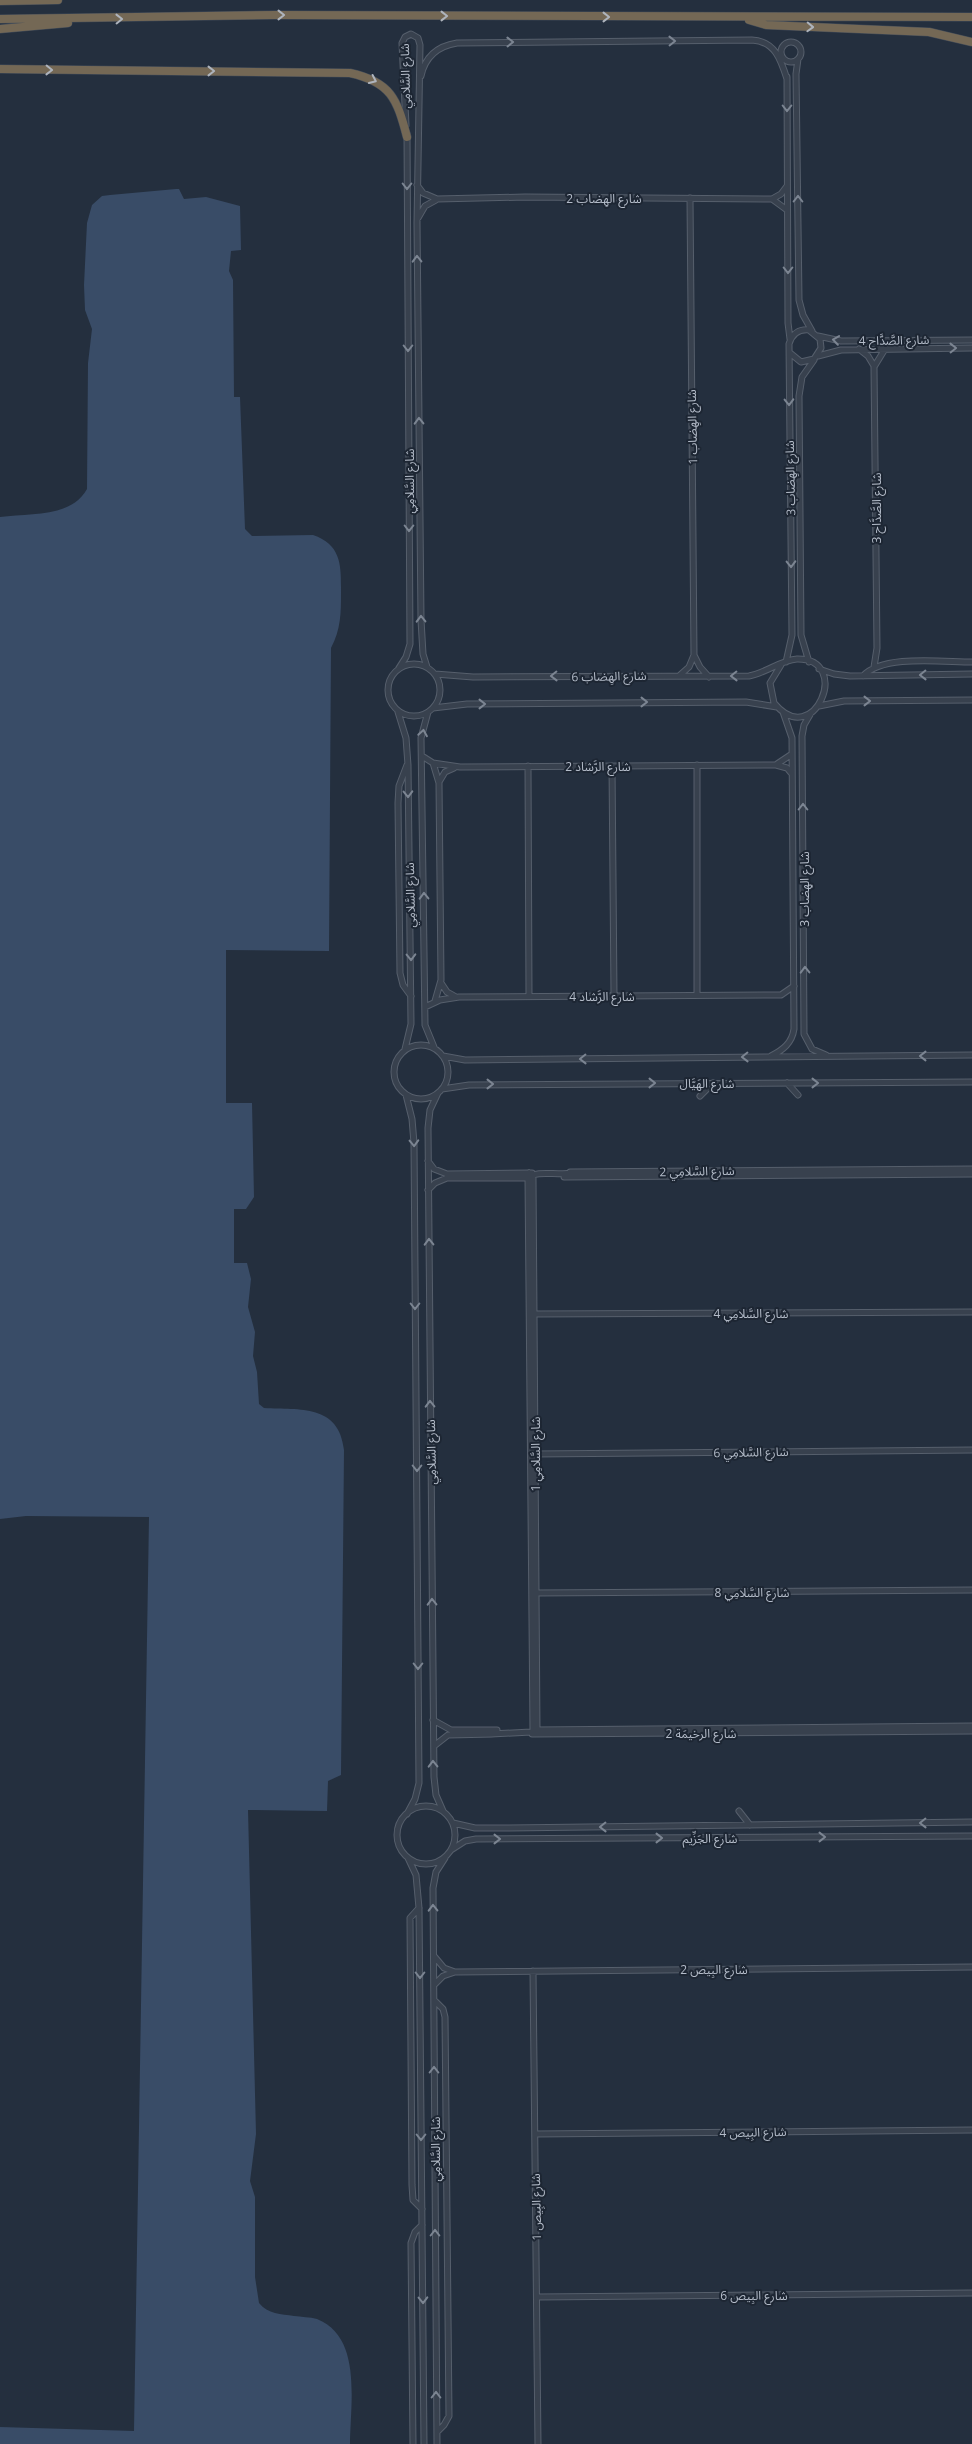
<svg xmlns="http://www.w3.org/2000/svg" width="972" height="2444" viewBox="0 0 972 2444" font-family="'Open Sans','Noto Sans Arabic',sans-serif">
<rect width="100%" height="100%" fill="#242f3e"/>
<!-- water -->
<path fill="#394c67" d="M 176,189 L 179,189 L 184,199 L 206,197 L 240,206 L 241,250 L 231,251 L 229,271 L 233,280 L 234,397 L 240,397 L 245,529 L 252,536 L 313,535 C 342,545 341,566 341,592 C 341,613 341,629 331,648 L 329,951 L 226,950 L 226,1103 L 252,1103 L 254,1197 L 246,1209 L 234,1209 L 234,1263 L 247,1263 L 251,1279 L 248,1307 L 255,1332 L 253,1356 L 257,1372 L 259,1404 L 264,1408 C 300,1410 339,1404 344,1450 L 341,1775 L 328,1781 L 327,1811 L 248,1810 L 256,2134 L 250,2181 L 255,2197 L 255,2277 L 259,2303 C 268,2314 281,2314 294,2316 C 301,2317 310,2317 317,2319 C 363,2337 350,2405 350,2444 L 0,2444 L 0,2427 L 134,2431 L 149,1517 L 26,1516 L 0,1519 L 0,517 C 30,513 71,518 87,489 L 88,363 L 92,329 L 85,310 L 84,285 L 87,223 L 92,205 L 102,196 L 110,195 Z"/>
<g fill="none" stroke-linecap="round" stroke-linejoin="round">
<!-- minor casing -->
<g stroke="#565f6c" stroke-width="7">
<path id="minor" d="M781 52a10 10 0 1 1 20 0a10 10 0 1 1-20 0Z
M 798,59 L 796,74 L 799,300 L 803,315 L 812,331
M 421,76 C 425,57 438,46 457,43 L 752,40 C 775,41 781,60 787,79
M 787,77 L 788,323 L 790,339
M 406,125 L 402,43 L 405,37 L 411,34 L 418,38 L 420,45 L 417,223 L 421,620 L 423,654 L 427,667
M 417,185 L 423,193 L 437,199 L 525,197 L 772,199 L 781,194 L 787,186
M 772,199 L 787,210
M 418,218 L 425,206 L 436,200
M 818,336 L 841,341 L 972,340
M 859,349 L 868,356 L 874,366
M 818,356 L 841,350 L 972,348
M 694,655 L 700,667 L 709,677
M 786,662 L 792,635 L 789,344 C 792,334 799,329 809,330 L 820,339 L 821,348 L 814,359 L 801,362 L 790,353
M 809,662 L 801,635 L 799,396 L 802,377 L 814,360
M388 690a26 26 0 1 1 52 0a26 26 0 1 1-52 0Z
M 874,667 L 877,648 L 874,367 L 885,349
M 399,668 L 406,657 L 410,644 L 407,134
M 819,669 L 834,674 L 850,676 L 972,674
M 435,674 L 473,677 L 749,676 C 766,673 781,660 797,659 C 853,658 814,752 774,703 L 770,683 L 781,665
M 680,675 L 689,667 L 694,655 L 690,198
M 863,676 C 883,654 943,662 972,662
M 819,706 L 844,701 L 972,700
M 433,708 L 467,704 L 746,702 L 777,707
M 398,712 L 406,738 L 408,765 L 411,1024 L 405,1049
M 428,712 L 421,738 L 425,1025 L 434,1047
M 811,713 L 804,725 L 802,736 L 804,1034 L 812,1049 L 826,1055
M 422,756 L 433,763 L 460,767 L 776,765 L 787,768 L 792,774
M 433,763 L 439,783 L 441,980 L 435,1001
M 777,764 L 792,754
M 407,765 L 399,786 L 398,803 L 400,973 L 403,985 L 411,996
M 697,765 L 697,995
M 528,766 L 529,996
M 612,766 L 614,995
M 439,782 L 445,772 L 454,768
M 441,983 L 447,992 L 456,997
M 425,1007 L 440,1000 L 459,997 L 781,995 L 794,986
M394 1072a27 27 0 1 1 54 0a27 27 0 1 1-54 0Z
M 443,1056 L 465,1060 L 972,1055
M 771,1056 C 783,1050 792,1043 794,1029 L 792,738 L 783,712
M 787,1083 L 798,1095
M 442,1089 L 469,1085 L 972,1082
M 438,1093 L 430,1110 L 428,1128 L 434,1777 L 436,1795 L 443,1811
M 406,1095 L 412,1119 L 414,1143 L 419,1783 L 415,1799 L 407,1814
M 700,1096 L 713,1083
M 428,1161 L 434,1169 L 447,1174 L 532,1173
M 570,1172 L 972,1169
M 564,1177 L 972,1174
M 428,1190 L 435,1183 L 447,1178 L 531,1178
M 533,1314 L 972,1312
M 534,1454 L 972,1450
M 535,1593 L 972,1590
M 433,1720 L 451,1730 L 497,1730
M 535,1730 L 972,1726
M 534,1733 L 533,1730 L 528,1178 C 538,1169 560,1177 573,1172
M 491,1734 L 531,1732 L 537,1730 L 533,1178 L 529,1173
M 532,1734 L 972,1731
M 434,1746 L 448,1735 L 494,1734
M397 1835a29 29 0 1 1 58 0a29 29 0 1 1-58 0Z
M 739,1811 L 750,1825
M 453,1823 L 475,1828 L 509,1828 L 972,1822
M 451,1850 L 465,1841 L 476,1839 L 972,1836
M 408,1858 L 416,1875 L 419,1908 L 424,2444
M 419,1908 L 410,1918 L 412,2185 L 413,2200 L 422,2209
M 434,1956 L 444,1968 L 455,1972 L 972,1967
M 533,1971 L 538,2444
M 434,1985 L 443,1976 L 455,1972
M 434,2000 L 443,2009 L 445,2017 L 449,2416 L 444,2425 L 437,2432
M 535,2134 L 972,2130
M 537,2297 L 972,2293
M 413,2444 L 411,2243 L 415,2232 L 422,2225
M 437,2444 L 433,1888 L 436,1872 L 445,1858"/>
</g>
<!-- highway casing -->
<g stroke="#434c59" stroke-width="9">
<path id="highway" d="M 0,1 L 58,0
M 0,19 L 275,15 L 972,17
M 749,20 L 766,25 L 929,32 L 972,42
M 0,29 L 68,23
M 0,69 L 350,73 C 391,82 397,99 407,137"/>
</g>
<!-- minor -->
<use href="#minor" stroke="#38414e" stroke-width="5"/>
<!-- highway -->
<use href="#highway" stroke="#746855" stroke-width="8"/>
</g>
<!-- one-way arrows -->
<defs><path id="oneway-chevron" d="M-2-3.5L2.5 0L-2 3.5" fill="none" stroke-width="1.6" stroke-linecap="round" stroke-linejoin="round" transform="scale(1.25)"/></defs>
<g stroke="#aeb4bd">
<use href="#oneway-chevron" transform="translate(281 15)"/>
<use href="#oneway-chevron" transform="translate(444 16)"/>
<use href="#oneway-chevron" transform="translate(606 17)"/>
<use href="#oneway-chevron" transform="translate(119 19) rotate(-1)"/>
<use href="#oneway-chevron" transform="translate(810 27) rotate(2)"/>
<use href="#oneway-chevron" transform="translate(49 70) rotate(1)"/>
<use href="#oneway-chevron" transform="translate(211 71)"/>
<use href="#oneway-chevron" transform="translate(373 80) rotate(25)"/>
</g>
<g stroke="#7c8592">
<use href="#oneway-chevron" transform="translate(672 41) rotate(-1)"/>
<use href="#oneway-chevron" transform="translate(510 42) rotate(-1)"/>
<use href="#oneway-chevron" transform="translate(787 108) rotate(90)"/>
<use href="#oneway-chevron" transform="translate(407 186) rotate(90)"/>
<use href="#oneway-chevron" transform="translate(798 199) rotate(-90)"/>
<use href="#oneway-chevron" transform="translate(417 259) rotate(-91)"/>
<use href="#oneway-chevron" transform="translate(788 270) rotate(90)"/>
<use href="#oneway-chevron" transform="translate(836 340) rotate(-172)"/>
<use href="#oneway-chevron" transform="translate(408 348) rotate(90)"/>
<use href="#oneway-chevron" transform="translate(953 348) rotate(-1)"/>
<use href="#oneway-chevron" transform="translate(789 402) rotate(89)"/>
<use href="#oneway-chevron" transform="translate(419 421) rotate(-91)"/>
<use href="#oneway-chevron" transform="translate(409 528) rotate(90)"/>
<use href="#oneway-chevron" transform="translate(791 564) rotate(89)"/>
<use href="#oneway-chevron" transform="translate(421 619) rotate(-91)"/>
<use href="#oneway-chevron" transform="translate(923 675) rotate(179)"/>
<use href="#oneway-chevron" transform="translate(554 676) rotate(179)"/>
<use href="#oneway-chevron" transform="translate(734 676) rotate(179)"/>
<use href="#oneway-chevron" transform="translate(867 701)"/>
<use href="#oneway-chevron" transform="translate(644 702)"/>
<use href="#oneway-chevron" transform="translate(482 704)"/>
<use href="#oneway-chevron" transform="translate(423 733) rotate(-81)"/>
<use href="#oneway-chevron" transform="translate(408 794) rotate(89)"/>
<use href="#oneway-chevron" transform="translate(803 807) rotate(-90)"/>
<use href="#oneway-chevron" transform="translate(424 896) rotate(-91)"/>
<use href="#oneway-chevron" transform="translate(411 957) rotate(89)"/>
<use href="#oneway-chevron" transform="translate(805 970) rotate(-91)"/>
<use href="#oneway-chevron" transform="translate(923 1056) rotate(180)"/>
<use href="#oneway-chevron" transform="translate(745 1057) rotate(179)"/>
<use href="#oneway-chevron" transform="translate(583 1059) rotate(179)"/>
<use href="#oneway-chevron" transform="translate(652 1083)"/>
<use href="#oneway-chevron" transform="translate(815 1083)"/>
<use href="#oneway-chevron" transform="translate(490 1084)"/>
<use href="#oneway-chevron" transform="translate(414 1143) rotate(88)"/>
<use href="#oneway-chevron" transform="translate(429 1242) rotate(-91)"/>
<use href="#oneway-chevron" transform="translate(415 1306) rotate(90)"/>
<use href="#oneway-chevron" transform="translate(430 1404) rotate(-91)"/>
<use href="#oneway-chevron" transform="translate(417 1468) rotate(90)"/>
<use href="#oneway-chevron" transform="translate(432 1602) rotate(-91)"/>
<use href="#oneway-chevron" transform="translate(418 1666) rotate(90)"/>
<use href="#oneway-chevron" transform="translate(433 1764) rotate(-91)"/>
<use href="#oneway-chevron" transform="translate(923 1823) rotate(179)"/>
<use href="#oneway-chevron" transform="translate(603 1827) rotate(179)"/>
<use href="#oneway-chevron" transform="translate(822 1837)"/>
<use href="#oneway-chevron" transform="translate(659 1838)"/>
<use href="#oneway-chevron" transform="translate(497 1839)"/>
<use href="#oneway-chevron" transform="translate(433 1908) rotate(-91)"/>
<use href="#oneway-chevron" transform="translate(420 1975) rotate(90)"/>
<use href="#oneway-chevron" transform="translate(434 2070) rotate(-90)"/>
<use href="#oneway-chevron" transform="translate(421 2137) rotate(90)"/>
<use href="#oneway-chevron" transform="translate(435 2233) rotate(-90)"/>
<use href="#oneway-chevron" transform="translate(423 2300) rotate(89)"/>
<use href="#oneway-chevron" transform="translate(436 2395) rotate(-90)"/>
</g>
<g text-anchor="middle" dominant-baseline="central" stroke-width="4" stroke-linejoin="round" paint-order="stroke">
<!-- street labels -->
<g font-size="12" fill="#b4bcc9" stroke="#1d2633">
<text transform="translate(405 76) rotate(-91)">شارع السَّلامِي</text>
<text x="604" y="198">شارع الهِضاب 2</text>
<text transform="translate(894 340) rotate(-1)">شارع الصَّدَّاح 4</text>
<text transform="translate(692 427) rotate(-91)">شارع الهِضاب 1</text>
<text transform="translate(790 478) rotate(-91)">شارع الهِضاب 3</text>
<text transform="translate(409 481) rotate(-90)">شارع السَّلامِي</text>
<text transform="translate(876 508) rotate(-90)">شارع الصَّدَّاح 3</text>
<text transform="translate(609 676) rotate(-1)">شارع الهِضاب 6</text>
<text x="598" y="766">شارع الرَّشاد 2</text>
<text transform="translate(804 889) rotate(-90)">شارع الهِضاب 3</text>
<text transform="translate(410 895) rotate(-91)">شارع السَّلامِي</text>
<text x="602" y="996">شارع الرَّشاد 4</text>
<text x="707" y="1083">شارع الهَيَّال</text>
<text transform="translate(697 1171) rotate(-1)">شارع السَّلامِي 2</text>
<text x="751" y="1313">شارع السَّلامِي 4</text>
<text transform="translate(431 1452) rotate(-91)">شارع السَّلامِي</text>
<text transform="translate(751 1452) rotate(-1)">شارع السَّلامِي 6</text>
<text transform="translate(535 1454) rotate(-90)">شارع السَّلامِي 1</text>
<text x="752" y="1592">شارع السَّلامِي 8</text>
<text x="701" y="1733">شارع الرخيمَة 2</text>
<text x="710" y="1838">شارع الجَزِّيم</text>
<text x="714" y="1969">شارع البِيص 2</text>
<text transform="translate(753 2132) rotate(-1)">شارع البِيص 4</text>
<text transform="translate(435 2149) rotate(-90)">شارع السَّلامِي</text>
<text transform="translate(536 2207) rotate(-91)">شارع البِيص 1</text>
<text x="754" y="2295">شارع البِيص 6</text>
</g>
</g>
</svg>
